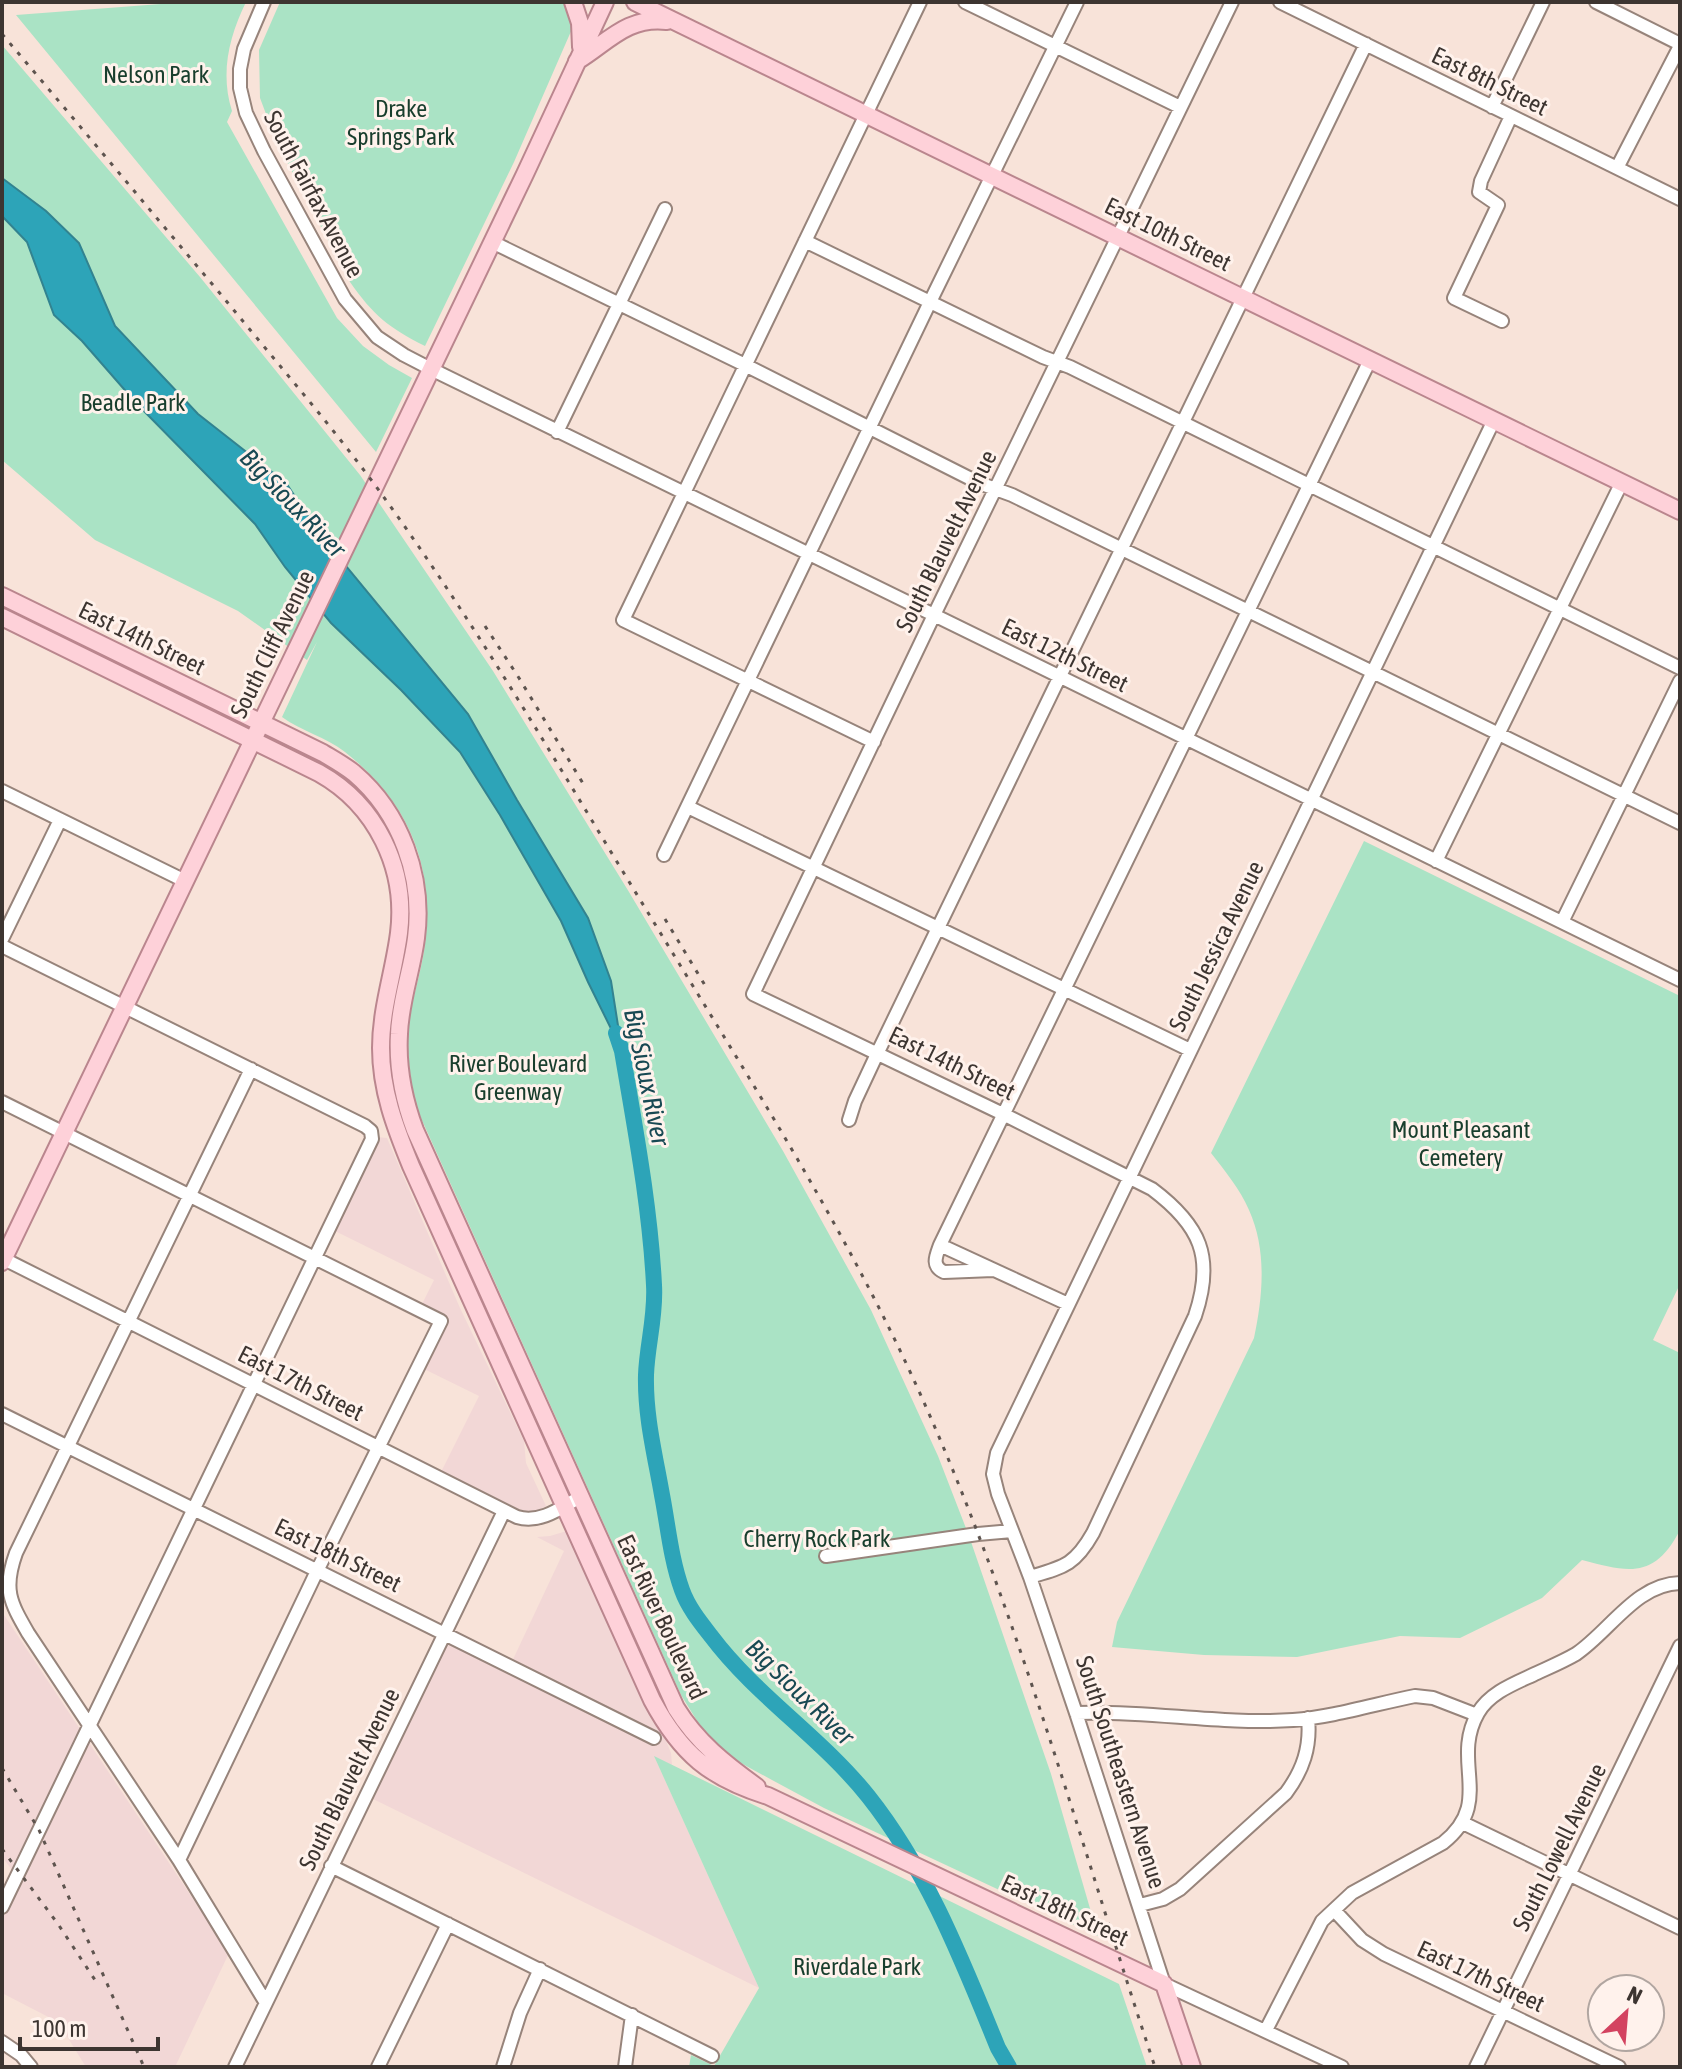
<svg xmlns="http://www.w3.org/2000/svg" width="1682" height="2069" viewBox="0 0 1682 2069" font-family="'Asap Condensed',sans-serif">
<rect width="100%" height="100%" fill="#f8e3d9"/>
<!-- industrial -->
<path fill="#f2d7d6" d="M 377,1137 L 387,1138 L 460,1308 L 524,1441 L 526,1463 L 546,1506 L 532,1513 L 521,1512 L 441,1472 L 479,1396 L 422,1368 L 448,1319 L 421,1306 L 434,1280 L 333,1230 Z
M 570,1530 L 657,1719 L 671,1753 L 672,1765 L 655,1758 L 759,1988 L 371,1798 L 446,1642 L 507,1672 L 564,1551 L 537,1537 L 550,1536 Z
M 2,1612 L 229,1953 L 175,2067 L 86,2067 L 58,2022 L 2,1993 L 2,1920 L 20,1880 L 2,1857 Z"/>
<!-- green -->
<path fill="#aae3c5" d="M 187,2 L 246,2 C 229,37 220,73 232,111 L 227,122 L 337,318 L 363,346 L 389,365 L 412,378 L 376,452 L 16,15 Z
M 280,2 L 568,2 L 573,17 L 572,29 L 514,162 L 425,346 C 389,328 373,315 350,282 L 277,143 L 260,98 L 259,50 Z
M 2,45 L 200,277 L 360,475 L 493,671 L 629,892 L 783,1151 L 871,1310 L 938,1456 L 969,1536 L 1051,1774 L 1098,1936 L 824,1808 L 759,1773 L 739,1762 L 716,1743 L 699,1724 L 681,1695 L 416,1107 C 411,1081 406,1055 408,1028 C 411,1002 420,977 424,951 C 436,869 411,804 345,752 C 326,737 301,731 282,717 L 317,642 L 307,660 L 238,611 L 95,540 L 2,460 Z
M 1364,841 L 1680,996 L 1680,1284 L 1653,1340 L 1680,1353 L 1680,1530 C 1654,1580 1628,1572 1582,1560 L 1542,1598 L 1460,1638 L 1400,1636 L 1297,1657 L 1204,1655 L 1112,1647 L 1117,1622 L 1254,1338 C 1263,1296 1267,1250 1249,1210 C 1240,1189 1225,1171 1211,1153 Z
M 654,1756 L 1119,1984 L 1147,2067 L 689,2067 L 691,2055 L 714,2066 L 759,1988 Z"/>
<!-- water -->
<path fill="#2da4b8" stroke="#328390" stroke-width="2" d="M 2,178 L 46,211 L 79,243 L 115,326 L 198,414 L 286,483 L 322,537 L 468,714 L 517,800 L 588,918 L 611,981 L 622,1051 L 588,982 L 561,921 L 500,815 L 460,752 L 401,690 L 331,623 L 285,567 L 255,524 L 137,404 L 82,341 L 54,315 L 27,242 L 2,216 Z"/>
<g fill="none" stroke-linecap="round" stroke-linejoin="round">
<!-- river -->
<path stroke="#2da4b8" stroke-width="16" d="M 616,1033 L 622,1051 C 635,1128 650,1206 654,1285 C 656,1316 647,1345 646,1375 C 645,1416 655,1455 662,1495 C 668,1526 671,1560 682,1590 C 688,1607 700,1622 711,1636 C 756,1696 821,1737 868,1796 C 927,1870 962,1960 998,2048 L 1009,2067"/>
<!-- minor casing -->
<g stroke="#97847b" stroke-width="16">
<path id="minor" d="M 264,2 L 244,49 L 240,69 L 240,88 L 246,113 L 264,151 L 345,299 L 377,337 L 404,355 L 431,369 L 1680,980
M 965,2 L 1180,107
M 1280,2 L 1680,199
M 1596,2 L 1680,44
M 1492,107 L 1543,2
M 1617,168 L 1680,46
M 805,241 L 1043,357 L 1070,367 L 1680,668
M 492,242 L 745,365 L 979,483 L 1012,495 L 1680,823
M 1502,321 L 1454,298 L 1498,205 L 1479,192 L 1481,181 L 1511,116
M 557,432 L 665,209
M 874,742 L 623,620 L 920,2
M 2,791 L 185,881
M 688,807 L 1190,1050
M 664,855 L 930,302 L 1077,2
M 1436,861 L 1622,482
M 1562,922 L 1680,681
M 2,939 L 60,820
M 2,946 L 365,1126 L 371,1131 L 372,1139 L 2,1907
M 251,1069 L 16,1553 C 3,1589 10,1602 28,1633 L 179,1860 L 266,2003
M 2,1102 L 441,1321 L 317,1571 L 179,1860
M 849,1120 L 855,1101 L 877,1054 L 1366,44
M 940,1245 L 1370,360
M 2,1258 L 517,1517 C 540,1524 561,1508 580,1497
M 993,1270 L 944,1272 C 931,1266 936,1256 940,1245 L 1068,1304
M 2,1414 L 654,1738
M 826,1556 L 978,1534 L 1012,1531
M 1030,1577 C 1064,1567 1075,1565 1093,1533 L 1195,1316 C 1215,1257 1200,1225 1152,1189 L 1003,1114 L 753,994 L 934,615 L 1232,2
M 1076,1713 C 1148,1710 1220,1725 1293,1720 C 1333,1717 1375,1704 1415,1696 L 1433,1698 L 1477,1715
M 1463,1823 L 1680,1928
M 331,1866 L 712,2056
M 1140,1905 L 1163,1899 L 1180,1889 L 1286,1793 C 1303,1770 1311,1747 1308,1718
M 1334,1910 L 1362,1940 L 1384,1954 L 1619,2067
M 1266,2030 L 1322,1921 L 1352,1893 L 1443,1843 C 1495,1802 1450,1762 1478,1713 C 1490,1692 1516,1683 1537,1673 C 1550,1667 1564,1661 1576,1654 C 1610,1631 1636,1584 1680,1583
M 2,2042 L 21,2055 L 31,2067
M 235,2067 L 504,1511
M 378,2067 L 448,1924
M 503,2067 L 520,2013 L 540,1969
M 625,2067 L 632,2015
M 1342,2067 L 1164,1984 L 1076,1713 L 1030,1577 L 998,1494 L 993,1474 L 997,1453 L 1494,420
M 1476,2067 L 1680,1646"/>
</g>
<!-- major casing -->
<g stroke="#ba868e" stroke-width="20">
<path id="major" d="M 573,2 L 580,23 L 581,47
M 635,2 L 1680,511
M 577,61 C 607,43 627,16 667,21
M 2,596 L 323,753 C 333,759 344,765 354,773 C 401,813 424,877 416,938 C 412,970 400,1001 399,1034 C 397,1068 403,1098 415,1130 L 676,1708 C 697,1742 725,1764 757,1787
M 2,617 L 319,773 C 376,805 407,868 399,933 C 394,972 381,1008 381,1048 C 381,1090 395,1127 411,1166 L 652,1700 C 681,1754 710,1778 768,1796 L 1164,1984 L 1192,2067
M 2,1262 L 525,174 L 605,2"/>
</g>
<!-- minor -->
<use href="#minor" stroke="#fff" stroke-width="12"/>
<!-- major -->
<use href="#major" stroke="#fed1d9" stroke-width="16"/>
<!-- rail -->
<path stroke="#5e544f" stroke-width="3" stroke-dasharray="4 8" stroke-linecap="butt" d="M 2,34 C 76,121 149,209 223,297 C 273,358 325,418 372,481 C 473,618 558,766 647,911 C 737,1059 832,1206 906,1363 C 1012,1589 1076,1831 1155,2067
M 485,626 L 519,678 L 584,785
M 665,919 L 706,987
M 2,1768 L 39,1830 L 144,2067
M 2,1849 L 58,1924 L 99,1986"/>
</g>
<g text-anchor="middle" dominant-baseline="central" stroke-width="6" stroke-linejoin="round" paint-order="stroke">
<!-- park labels -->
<g font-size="24" fill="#183e2d" stroke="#fff2ec">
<text x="156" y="74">Nelson Park</text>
<text x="401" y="108">Drake<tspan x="401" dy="28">Springs Park</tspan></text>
<text x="133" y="402">Beadle Park</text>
<text x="518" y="1063">River Boulevard<tspan x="518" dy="28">Greenway</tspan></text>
<text x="1461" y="1129">Mount Pleasant<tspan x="1461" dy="28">Cemetery</tspan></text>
<text x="817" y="1538">Cherry Rock Park</text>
<text x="857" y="1966">Riverdale Park</text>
</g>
<!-- street labels -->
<g font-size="24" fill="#3d3531" stroke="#fff2ec">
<text transform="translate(1490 81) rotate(26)">East 8th Street</text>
<text transform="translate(314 194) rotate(62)">South Fairfax Avenue</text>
<text transform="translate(1168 234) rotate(26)">East 10th Street</text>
<text transform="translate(946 541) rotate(-64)">South Blauvelt Avenue</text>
<text transform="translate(142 638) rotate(26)">East 14th Street</text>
<text transform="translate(272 644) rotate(-64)">South Cliff Avenue</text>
<text transform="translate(1065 655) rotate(26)">East 12th Street</text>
<text transform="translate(1216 946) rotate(-64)">South Jessica Avenue</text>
<text transform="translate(952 1063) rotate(26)">East 14th Street</text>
<text transform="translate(301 1383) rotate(27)">East 17th Street</text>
<text transform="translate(338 1555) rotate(26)">East 18th Street</text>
<text transform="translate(662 1617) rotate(65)">East River Boulevard</text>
<text transform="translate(1121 1772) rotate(72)">South Southeastern Avenue</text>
<text transform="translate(349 1779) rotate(-64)">South Blauvelt Avenue</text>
<text transform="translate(1559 1847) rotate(-64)">South Lowell Avenue</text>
<text transform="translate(1065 1910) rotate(25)">East 18th Street</text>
<text transform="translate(1481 1976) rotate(25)">East 17th Street</text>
</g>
<!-- water labels -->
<g font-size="26" font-style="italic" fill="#184953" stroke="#fff2ec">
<text transform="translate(293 503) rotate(46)">Big Sioux River</text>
<text transform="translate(647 1077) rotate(78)">Big Sioux River</text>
<text transform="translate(800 1692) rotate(44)">Big Sioux River</text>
</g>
</g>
<!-- border -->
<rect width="1682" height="2069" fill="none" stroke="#3d3531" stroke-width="8"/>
<!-- north arrow -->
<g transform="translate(1626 2013) rotate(26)"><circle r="38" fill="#fff2ec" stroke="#b1a6a1" stroke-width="2"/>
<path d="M0-6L14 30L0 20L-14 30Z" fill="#d34360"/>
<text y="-12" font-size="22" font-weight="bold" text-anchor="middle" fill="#3d3531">N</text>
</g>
<!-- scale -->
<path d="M20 2037v12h138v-12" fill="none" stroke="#3d3531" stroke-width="4"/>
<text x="32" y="2037" font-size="24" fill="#3d3531" stroke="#fff2ec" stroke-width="6" paint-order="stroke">100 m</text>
</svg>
